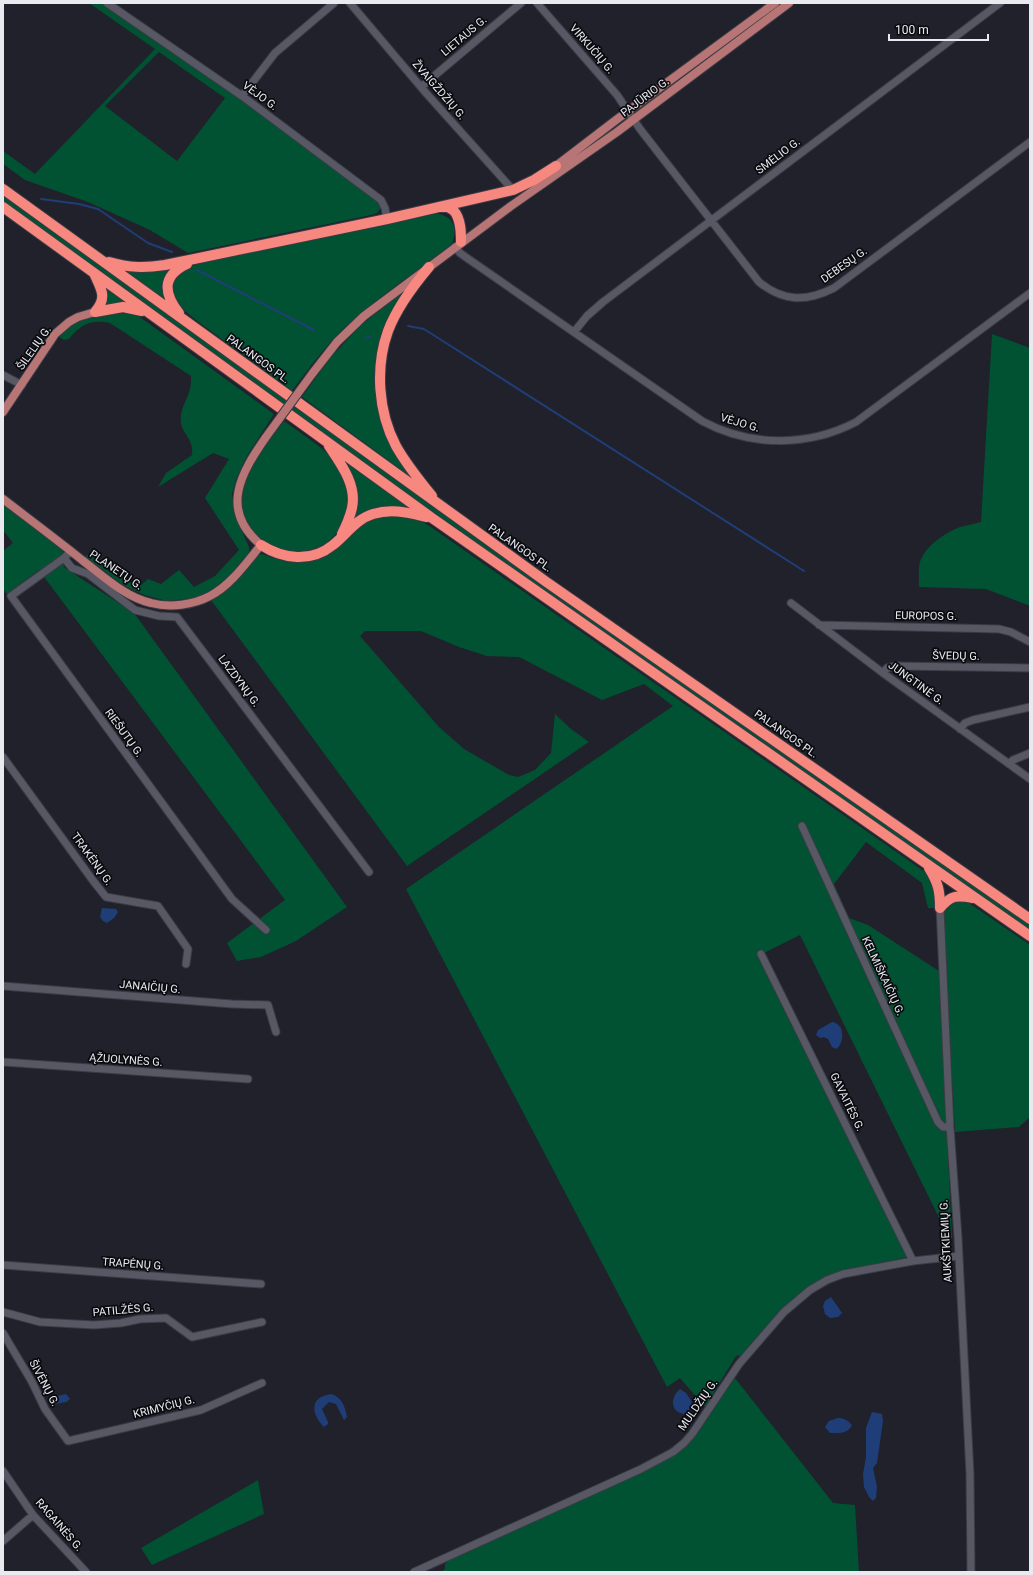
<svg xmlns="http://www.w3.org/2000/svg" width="1033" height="1575" viewBox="0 0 1033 1575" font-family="Roboto,sans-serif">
<rect width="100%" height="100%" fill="#20212b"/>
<!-- green -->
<path fill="#005232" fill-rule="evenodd" d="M 89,3 L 102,3 L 229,90 L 375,199 L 380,204 L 380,209 L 377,213 L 371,215 L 188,253 L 150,230 L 88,202 L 25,180 L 3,164 L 3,151 L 35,174 L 155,49 ZM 159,52 L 225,98 L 177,161 L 105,106 Z
M 3,195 L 491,549 L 1030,925 L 1030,931 L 592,626 L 204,347 L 3,201 Z
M 433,213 C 453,215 458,226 452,244 C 416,272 376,298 343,329 C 324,348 308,369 292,391 L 196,320 L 175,303 L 171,285 L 174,277 L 182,269 L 202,263 Z
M 172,267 L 168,303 L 126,272 L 127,270 Z
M 106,289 L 108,290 L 125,303 L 104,306 Z
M 406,289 L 385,328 L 385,433 L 397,458 L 411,477 L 302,397 L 330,358 L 360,326 Z
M 131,312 L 137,315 L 274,414 L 247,456 L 237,477 L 232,494 L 235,516 L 249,547 L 249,553 L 246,559 L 220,585 L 196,598 L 167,601 L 144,595 L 123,585 L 86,557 L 87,555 L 90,554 L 109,571 L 114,572 L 139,587 L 148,579 L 161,584 L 179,570 L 194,587 L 215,576 L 239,550 L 205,498 L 229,459 L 213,453 L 158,487 L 166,473 L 192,455 C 194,439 183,435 181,423 C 179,411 187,400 190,389 C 191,385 191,380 191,376 L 110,323 C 92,319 80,324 69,339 L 64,340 L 58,336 C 82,315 99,315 131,312 Z
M 992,334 L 1030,348 L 1030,606 L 986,589 L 919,587 C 919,579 918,570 920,562 C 925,546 945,533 960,527 C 967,525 975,524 981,522 Z
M 284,421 C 300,433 328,450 338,465 C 347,480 352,498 346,515 C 329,570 246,561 241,503 C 241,496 244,486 246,479 C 250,462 273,436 284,421 Z
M 343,461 L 345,461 L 410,509 L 352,523 L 355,511 Z
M 3,502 L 63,550 L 62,563 L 65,568 L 134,613 L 347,907 L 296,941 L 261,957 L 237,961 L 227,943 L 285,900 L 39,570 L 7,594 L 3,589 L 3,551 L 13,543 L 3,530 Z
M 384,514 L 417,519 L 428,525 L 928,874 C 936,883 937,897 935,908 L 928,908 L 922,883 L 866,842 L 834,884 L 849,918 L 868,925 L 939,971 L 952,1238 L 949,1238 L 800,935 L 758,956 L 909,1257 C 882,1263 841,1269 818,1281 C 788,1297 763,1330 742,1355 L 736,1356 L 705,1407 L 680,1378 L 667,1387 L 406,889 L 673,706 L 644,684 L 602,700 L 519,657 L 487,656 L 459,647 L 421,631 L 365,631 L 360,636 L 439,727 L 464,749 L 509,775 L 518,777 L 535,770 L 551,753 L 555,714 L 571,729 L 589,742 L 407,866 L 211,600 L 226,590 L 238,579 L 257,555 L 262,554 L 280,560 L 301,562 L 357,526 Z
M 958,901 L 969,903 L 1030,945 L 1030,1117 L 1019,1127 L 955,1132 L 943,917 L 945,906 Z
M 735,1378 L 833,1503 L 855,1505 L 859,1572 L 440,1572 L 445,1569 L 445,1564 L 449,1560 L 649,1469 L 676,1453 L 693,1438 Z
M 258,1480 L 264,1514 L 152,1565 L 141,1548 Z"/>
<!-- water -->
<path fill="#1f3e77" d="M 102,908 L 116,909 L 118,912 L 114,918 L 107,923 L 103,921 L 100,917 Z
M 832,1022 C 845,1023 845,1043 836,1049 L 832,1047 L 828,1039 L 824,1037 L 820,1038 L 816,1035 L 818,1030 Z
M 831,1297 L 842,1313 L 838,1317 L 830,1318 L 825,1314 L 823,1306 L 825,1301 Z
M 680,1389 L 686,1393 L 692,1402 L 689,1410 L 685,1414 C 670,1413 670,1397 680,1389 Z
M 66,1394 L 70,1399 L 66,1402 L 55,1404 L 53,1397 Z
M 332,1394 C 343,1399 345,1407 347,1417 L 344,1420 L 336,1404 L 329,1402 L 322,1409 L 328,1422 L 328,1424 L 324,1427 C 310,1413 310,1396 332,1394 Z
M 872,1412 L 882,1414 L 883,1421 L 877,1463 L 873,1468 L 877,1487 L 876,1498 L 873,1501 L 869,1497 L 864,1487 L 863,1474 L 866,1457 L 866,1428 Z
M 838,1418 C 844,1418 847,1420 852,1425 C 848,1434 839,1433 830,1433 L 825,1427 L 829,1421 Z"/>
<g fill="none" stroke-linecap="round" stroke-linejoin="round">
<!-- stream -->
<path stroke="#1f3e77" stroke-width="2" d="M 41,199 L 79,204 L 98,209 L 148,243 L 172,252
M 197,270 L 314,330
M 408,326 L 424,329 L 804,571
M 366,338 L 371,336"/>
<!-- minor casing -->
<g stroke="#3b3b44" stroke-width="9">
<path id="minor" d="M 107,3 L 242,96 L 381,200 L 385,208 L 387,219
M 350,3 L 426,93 L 513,190
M 537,3 L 617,95 L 640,129 L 759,282 C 784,302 806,302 834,288 L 1030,142
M 421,87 L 521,3
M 242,96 L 275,53 L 334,3
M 455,247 L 460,253 L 467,258 L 702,421 C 750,447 808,447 856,422 L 1030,293
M 574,332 L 587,316 L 603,302 L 1000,3
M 3,375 L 22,385
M 71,551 L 64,558 L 72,568 L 88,574 L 135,610 L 159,616 L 177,617 L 369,872
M 64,558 L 11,596 L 232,899 L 266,930
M 791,603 L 883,673 L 1030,779
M 819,625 L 999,629 L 1011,632 L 1030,642
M 883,673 L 887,668 L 896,666 L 1030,668
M 960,729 L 965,723 L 973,720 L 1030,707
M 3,757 L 94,882 L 106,897 L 158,906 L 188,949 L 186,964
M 1009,764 L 1013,760 L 1030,753
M 802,826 L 938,1122 L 943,1127 L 950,1127
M 940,908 L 950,1127 L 958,1237 L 970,1474 L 971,1572
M 761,954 L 913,1261
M 3,986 L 232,1004 L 268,1005 L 276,1032
M 3,1062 L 248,1079
M 3,1265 L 261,1284
M 3,1312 L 40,1322 L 94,1325 L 121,1323 L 140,1319 L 166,1318 L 192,1337 L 262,1322
M 3,1333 L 32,1382 L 45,1409 L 68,1441 L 201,1410 L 262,1383
M 3,1471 L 33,1515 L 86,1572
M 3,1541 L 33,1515
M 414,1572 L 641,1469 L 673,1452 L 684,1443 L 692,1434 L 739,1364 L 784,1312 L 810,1290 L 827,1280 L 843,1274 L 913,1261 L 959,1256"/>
</g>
<!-- major casing -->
<g stroke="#3b3b44" stroke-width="10">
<path id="major" d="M 552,169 L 616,120 L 775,3
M 312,374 L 337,342 L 364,316 L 511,206 L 617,132 L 789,3
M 3,412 L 55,334 L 69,322 L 78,317 L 95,312
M 3,499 C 29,519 56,539 82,560 C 103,576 125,597 151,603 C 170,608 193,605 210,596 C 231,585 246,563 261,545 C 219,510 241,473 266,437"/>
</g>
<!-- highway casing -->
<g stroke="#3b3b44" stroke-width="12">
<path id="highway" d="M 3,189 L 545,581 L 1030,919
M 445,206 C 448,207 452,209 454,211 C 461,219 461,233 461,242
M 3,207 L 432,518 L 1030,936
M 109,262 C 129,268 145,268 165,265 L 387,219 L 513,190 L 534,180 L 556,166
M 429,267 C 413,286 397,307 388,331 C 375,367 378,412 396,446 C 406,464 419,480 432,496
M 94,273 C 101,289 108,297 95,312
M 95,312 L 123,307 L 142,311
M 179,313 C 164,294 161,276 187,264
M 329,446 C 341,464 357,485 352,508 C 350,517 346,526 342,534
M 261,545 C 283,559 311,563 333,545 C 346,535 356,519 373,514 C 392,508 409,513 427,517
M 929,868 C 938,883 940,890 940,908
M 940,908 C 951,895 957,895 973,898"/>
</g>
<!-- minor -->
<use href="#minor" stroke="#575864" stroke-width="7"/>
<!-- major -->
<use href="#major" stroke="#b77575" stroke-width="8"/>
<!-- highway -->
<use href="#highway" stroke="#f78880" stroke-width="10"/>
<!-- major-bridge casing -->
<g stroke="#3b3b44" stroke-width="10" stroke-linecap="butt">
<path id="major-bridge" d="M 266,437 L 312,374"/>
</g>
<!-- major-bridge -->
<use href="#major-bridge" stroke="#b77575" stroke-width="8"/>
</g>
<g text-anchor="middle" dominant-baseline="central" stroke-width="3.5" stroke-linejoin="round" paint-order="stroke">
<!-- street labels -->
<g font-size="11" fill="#e9e9f0" stroke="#0a0b0f">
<text transform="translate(464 36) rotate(-40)">LIETAUS G.</text>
<text transform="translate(592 49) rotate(49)">VIRKUČIŲ G.</text>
<text transform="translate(439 90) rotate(49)">ŽVAIGŽDŽIŲ G.</text>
<text transform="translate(260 96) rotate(36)">VĖJO G.</text>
<text transform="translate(645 97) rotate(-37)">PAJŪRIO G.</text>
<text transform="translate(778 156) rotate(-37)">SMĖLIO G.</text>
<text transform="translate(844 265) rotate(-35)">DEBESŲ G.</text>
<text transform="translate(34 348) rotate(-55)">ŠILELIŲ G.</text>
<text transform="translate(258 359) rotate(36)">PALANGOS PL.</text>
<text transform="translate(740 423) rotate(16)">VĖJO G.</text>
<text transform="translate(520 548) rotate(35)">PALANGOS PL.</text>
<text transform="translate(116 570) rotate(34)">PLANETŲ G.</text>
<text transform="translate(926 616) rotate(1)">EUROPOS G.</text>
<text transform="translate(956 656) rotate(1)">ŠVEDŲ G.</text>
<text transform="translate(239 681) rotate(53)">LAZDYNŲ G.</text>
<text transform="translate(916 683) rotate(36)">JUNGTINĖ G.</text>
<text transform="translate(124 733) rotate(54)">RIEŠUTŲ G.</text>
<text transform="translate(786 734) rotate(35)">PALANGOS PL.</text>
<text transform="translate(92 859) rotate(54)">TRAKĖNŲ G.</text>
<text transform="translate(883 976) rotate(65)">KELMIŠKAIČIŲ G.</text>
<text transform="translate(150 987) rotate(5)">JANAIČIŲ G.</text>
<text transform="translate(126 1060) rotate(4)">ĄŽUOLYNĖS G.</text>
<text transform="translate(847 1102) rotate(64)">GAVAITĖS G.</text>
<text transform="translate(946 1241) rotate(-93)">AUKŠTKIEMIŲ G.</text>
<text transform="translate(133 1264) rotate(4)">TRAPĖNŲ G.</text>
<text transform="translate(123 1310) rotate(-5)">PATILŽĖS G.</text>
<text transform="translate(44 1383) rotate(62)">ŠIVĖNŲ G.</text>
<text transform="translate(698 1405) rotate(-55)">MULDŽIŲ G.</text>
<text transform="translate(164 1407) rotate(-14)">KRIMYČIŲ G.</text>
<text transform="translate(59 1525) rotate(49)">RAGAINĖS G.</text>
</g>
</g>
<!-- border -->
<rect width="1033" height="1575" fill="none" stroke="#e9e9f0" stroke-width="8"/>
<!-- scale -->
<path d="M889 34v6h99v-6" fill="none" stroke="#e9e9f0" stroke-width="2"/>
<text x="895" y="34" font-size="12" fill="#e9e9f0" stroke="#0a0b0f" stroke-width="3" paint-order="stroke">100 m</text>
</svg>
